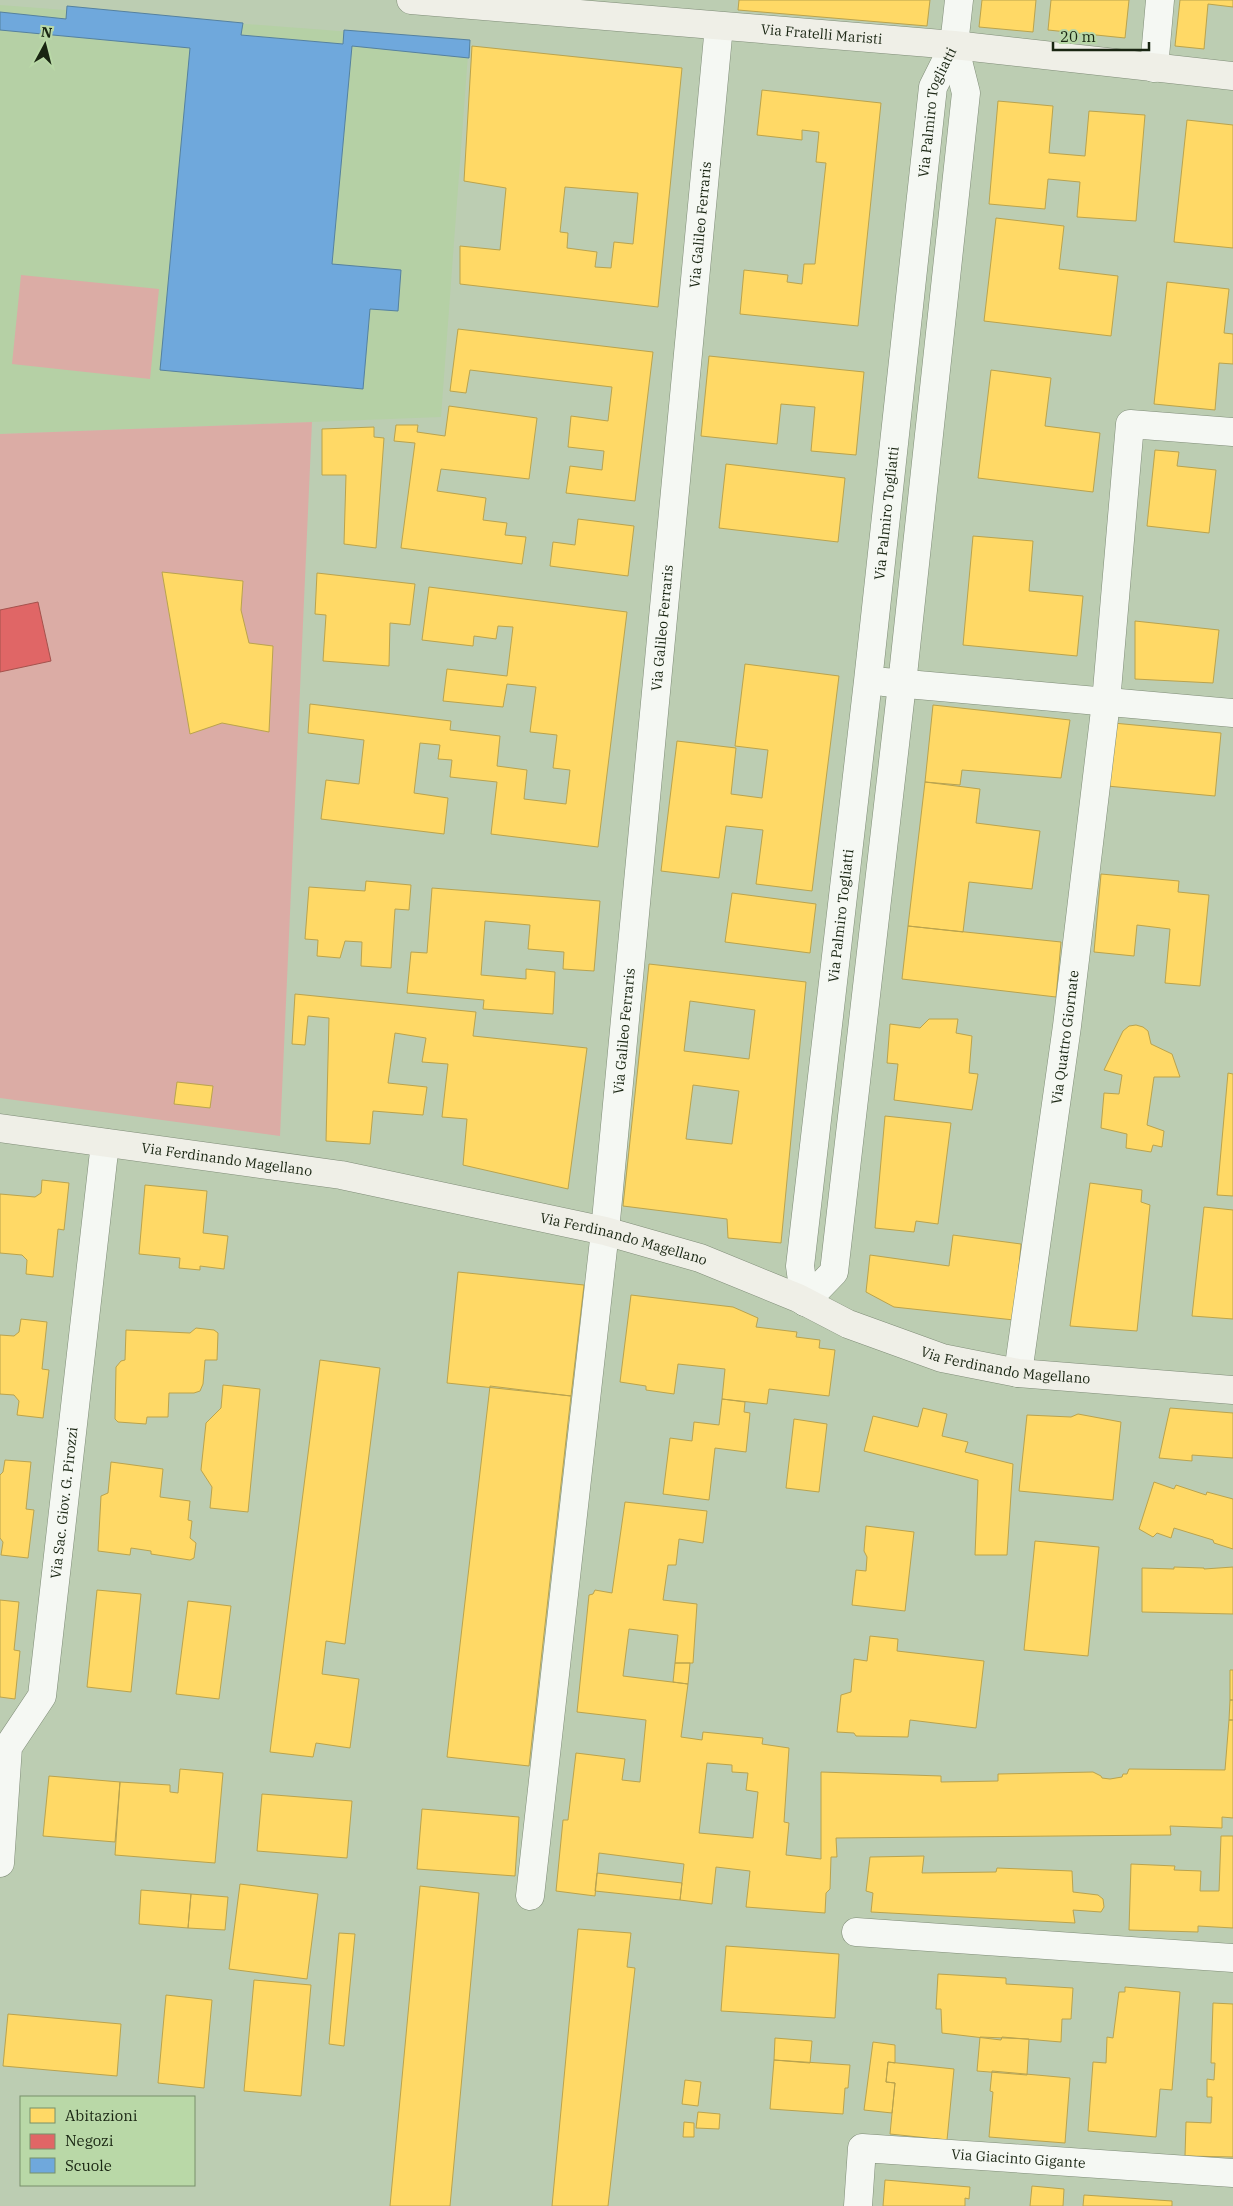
<svg xmlns="http://www.w3.org/2000/svg" width="1233" height="2206" viewBox="0 0 1233 2206" font-family="'IBM Plex Serif',serif">
<rect width="100%" height="100%" fill="#bccdb2"/>
<!-- built -->
<path fill="#b5d0a5" d="M 0,5 L 469,41 L 441,417 L 0,434 Z"/>
<!-- green -->
<path fill="#dbaca5" d="M 21,275 L 159,289 L 150,379 L 12,364 Z
M 312,422 L 280,1136 L 0,1098 L 0,434 Z"/>
<!-- homes -->
<path fill="#ffd966" stroke="#baa34d" fill-rule="evenodd" d="M 739,0 L 930,0 L 927,26 L 738,10 Z
M 982,0 L 1036,0 L 1033,32 L 979,27 Z
M 1051,0 L 1129,0 L 1125,38 L 1048,30 Z
M 1180,0 L 1233,0 L 1233,7 L 1208,4 L 1204,49 L 1175,46 Z
M 472,46 L 682,68 L 658,307 L 460,284 L 460,246 L 500,250 L 506,188 L 464,181 ZM 565,187 L 638,193 L 633,244 L 614,242 L 611,268 L 595,267 L 597,252 L 567,248 L 568,233 L 560,232 Z
M 762,90 L 881,103 L 858,326 L 740,314 L 744,270 L 788,275 L 787,282 L 802,284 L 804,264 L 815,264 L 826,163 L 816,162 L 819,132 L 802,130 L 802,140 L 757,135 Z
M 998,101 L 1053,106 L 1049,153 L 1085,156 L 1089,111 L 1145,115 L 1136,221 L 1077,217 L 1080,182 L 1048,179 L 1045,209 L 989,204 Z
M 1187,120 L 1233,125 L 1233,248 L 1174,242 Z
M 996,218 L 1064,226 L 1059,269 L 1118,276 L 1111,336 L 984,321 Z
M 1167,282 L 1229,289 L 1224,333 L 1233,334 L 1233,364 L 1219,363 L 1215,410 L 1154,404 Z
M 458,329 L 653,352 L 635,501 L 566,493 L 570,466 L 602,470 L 604,451 L 568,447 L 571,416 L 608,421 L 612,387 L 470,370 L 466,393 L 450,391 Z
M 709,356 L 864,372 L 856,455 L 811,451 L 815,407 L 781,404 L 777,444 L 701,436 Z
M 991,370 L 1051,378 L 1045,426 L 1100,433 L 1093,492 L 978,478 Z
M 449,406 L 537,418 L 529,479 L 441,469 L 437,491 L 486,498 L 483,520 L 507,523 L 505,535 L 526,537 L 522,564 L 401,548 L 415,443 L 394,441 L 396,425 L 418,425 L 417,432 L 445,436 Z
M 374,427 L 374,437 L 384,438 L 376,548 L 344,544 L 346,475 L 322,475 L 322,429 Z
M 1155,450 L 1179,452 L 1177,466 L 1216,470 L 1209,533 L 1147,526 Z
M 726,464 L 845,478 L 838,542 L 719,528 Z
M 578,519 L 634,526 L 628,576 L 550,566 L 553,542 L 575,545 Z
M 973,536 L 1033,541 L 1029,591 L 1083,596 L 1077,656 L 963,645 Z
M 162,572 L 243,581 L 241,610 L 249,643 L 273,646 L 269,732 L 222,723 L 190,734 Z
M 317,573 L 415,584 L 410,625 L 390,623 L 389,666 L 323,661 L 326,615 L 315,614 Z
M 429,587 L 627,612 L 598,847 L 491,834 L 497,782 L 450,777 L 452,760 L 438,759 L 440,745 L 420,743 L 414,793 L 448,798 L 444,834 L 321,819 L 326,780 L 359,784 L 364,740 L 308,733 L 310,704 L 451,721 L 450,730 L 500,736 L 497,766 L 527,770 L 524,799 L 566,804 L 570,770 L 553,768 L 557,735 L 530,732 L 536,687 L 507,684 L 503,707 L 443,701 L 447,669 L 507,676 L 513,627 L 498,626 L 496,639 L 474,636 L 473,646 L 422,640 Z
M 1135,621 L 1219,630 L 1213,683 L 1135,679 Z
M 745,664 L 839,676 L 812,891 L 756,884 L 763,830 L 726,826 L 719,878 L 661,871 L 677,741 L 736,748 L 731,794 L 762,798 L 768,750 L 735,746 Z
M 933,705 L 1070,720 L 1061,778 L 962,770 L 960,785 L 925,782 Z
M 1113,723 L 1221,733 L 1215,796 L 1107,786 Z
M 925,782 L 980,789 L 976,823 L 1040,831 L 1032,889 L 969,882 L 963,932 L 908,926 Z
M 1101,874 L 1179,881 L 1178,892 L 1209,895 L 1200,986 L 1165,983 L 1170,929 L 1137,925 L 1134,956 L 1094,952 Z
M 366,881 L 411,885 L 409,910 L 395,909 L 391,968 L 361,966 L 362,942 L 345,941 L 340,958 L 317,956 L 318,940 L 305,939 L 309,887 L 365,891 Z
M 432,888 L 600,901 L 594,971 L 563,969 L 564,952 L 528,949 L 530,925 L 485,921 L 481,975 L 526,979 L 526,969 L 555,972 L 553,1014 L 483,1009 L 484,1000 L 407,993 L 411,952 L 427,953 Z
M 732,893 L 816,904 L 810,953 L 725,942 Z
M 908,926 L 1061,942 L 1056,997 L 902,979 Z
M 649,964 L 806,982 L 781,1243 L 728,1238 L 727,1219 L 623,1206 ZM 690,1001 L 755,1010 L 749,1059 L 684,1051 ZM 693,1085 L 739,1091 L 732,1144 L 686,1139 Z
M 295,994 L 476,1012 L 473,1036 L 587,1048 L 568,1189 L 463,1165 L 467,1119 L 442,1117 L 448,1064 L 422,1062 L 426,1038 L 395,1033 L 388,1083 L 427,1087 L 423,1115 L 373,1111 L 370,1144 L 326,1141 L 329,1018 L 308,1016 L 305,1045 L 292,1044 Z
M 929,1019 L 958,1019 L 956,1033 L 972,1036 L 969,1073 L 978,1074 L 972,1110 L 894,1100 L 898,1064 L 887,1063 L 890,1024 L 920,1028 Z
M 1136,1025 L 1143,1027 L 1148,1031 L 1151,1044 L 1172,1054 L 1180,1077 L 1154,1077 L 1147,1125 L 1164,1131 L 1162,1147 L 1153,1145 L 1151,1152 L 1126,1148 L 1127,1134 L 1101,1128 L 1104,1093 L 1119,1094 L 1122,1075 L 1104,1070 L 1123,1031 L 1129,1026 Z
M 1228,1073 L 1233,1074 L 1233,1196 L 1217,1195 Z
M 177,1082 L 213,1086 L 210,1108 L 174,1104 Z
M 885,1116 L 951,1123 L 938,1224 L 916,1221 L 914,1232 L 875,1228 Z
M 42,1180 L 69,1183 L 64,1230 L 58,1229 L 53,1277 L 26,1274 L 27,1260 L 22,1255 L 0,1253 L 0,1194 L 35,1197 L 41,1193 Z
M 1090,1183 L 1142,1190 L 1141,1202 L 1150,1205 L 1137,1331 L 1070,1326 Z
M 145,1185 L 207,1191 L 203,1233 L 228,1236 L 224,1269 L 200,1266 L 200,1270 L 179,1268 L 180,1258 L 139,1254 Z
M 1204,1207 L 1233,1210 L 1233,1319 L 1192,1316 Z
M 953,1235 L 1021,1244 L 1014,1320 L 894,1307 L 866,1292 L 870,1255 L 949,1266 Z
M 458,1272 L 584,1285 L 571,1396 L 447,1383 Z
M 631,1295 L 733,1307 L 758,1318 L 756,1327 L 797,1332 L 796,1337 L 820,1340 L 819,1348 L 835,1350 L 829,1396 L 769,1389 L 767,1404 L 722,1399 L 725,1369 L 678,1364 L 674,1394 L 646,1390 L 646,1386 L 620,1382 Z
M 21,1319 L 47,1322 L 42,1369 L 49,1370 L 43,1418 L 17,1415 L 19,1401 L 14,1395 L 0,1394 L 0,1335 L 14,1336 L 19,1332 Z
M 196,1328 L 214,1330 L 218,1333 L 217,1360 L 205,1360 L 203,1384 L 200,1391 L 194,1393 L 169,1393 L 168,1417 L 147,1417 L 146,1424 L 118,1422 L 115,1419 L 116,1367 L 121,1361 L 125,1360 L 126,1330 L 190,1333 Z
M 320,1360 L 380,1368 L 345,1644 L 326,1641 L 322,1674 L 359,1679 L 350,1748 L 316,1743 L 313,1757 L 270,1752 Z
M 223,1385 L 260,1389 L 248,1512 L 210,1508 L 212,1487 L 201,1470 L 206,1423 L 221,1408 Z
M 490,1386 L 571,1396 L 529,1766 L 447,1757 Z
M 722,1399 L 745,1402 L 744,1412 L 750,1413 L 746,1452 L 715,1448 L 709,1500 L 663,1494 L 670,1438 L 692,1441 L 694,1422 L 719,1425 Z
M 923,1408 L 947,1414 L 942,1436 L 968,1442 L 965,1452 L 1013,1464 L 1007,1555 L 975,1555 L 978,1480 L 864,1451 L 873,1416 L 918,1427 Z
M 1170,1408 L 1233,1413 L 1233,1458 L 1192,1455 L 1192,1461 L 1159,1458 Z
M 1078,1414 L 1121,1422 L 1113,1500 L 1019,1491 L 1027,1415 L 1071,1417 Z
M 794,1419 L 827,1424 L 819,1492 L 786,1488 Z
M 5,1460 L 31,1462 L 26,1509 L 34,1510 L 28,1558 L 1,1555 L 3,1542 L 0,1538 L 0,1475 L 3,1472 Z
M 111,1462 L 163,1469 L 160,1497 L 190,1501 L 188,1520 L 192,1521 L 190,1538 L 196,1543 L 194,1558 L 190,1560 L 151,1554 L 151,1551 L 131,1548 L 130,1555 L 98,1551 L 101,1496 L 108,1493 Z
M 1154,1482 L 1174,1489 L 1176,1485 L 1206,1495 L 1207,1492 L 1233,1499 L 1233,1549 L 1214,1543 L 1213,1540 L 1174,1528 L 1171,1538 L 1157,1533 L 1153,1537 L 1139,1529 Z
M 625,1502 L 707,1511 L 703,1543 L 679,1539 L 676,1565 L 668,1565 L 663,1600 L 697,1604 L 693,1663 L 675,1663 L 678,1635 L 629,1629 L 623,1676 L 688,1684 L 681,1737 L 702,1740 L 703,1732 L 763,1738 L 762,1744 L 789,1748 L 784,1822 L 789,1823 L 786,1855 L 821,1859 L 821,1772 L 941,1776 L 941,1782 L 998,1781 L 998,1774 L 1093,1772 L 1101,1776 L 1102,1778 L 1110,1779 L 1122,1777 L 1123,1774 L 1127,1774 L 1129,1769 L 1225,1770 L 1229,1720 L 1233,1720 L 1233,1818 L 1222,1817 L 1222,1828 L 1170,1826 L 1171,1835 L 836,1838 L 837,1857 L 831,1857 L 830,1889 L 826,1893 L 825,1913 L 746,1907 L 750,1871 L 716,1867 L 712,1904 L 680,1900 L 684,1864 L 599,1853 L 595,1896 L 556,1891 L 563,1820 L 568,1820 L 576,1753 L 625,1759 L 622,1780 L 640,1782 L 646,1720 L 577,1712 L 589,1595 L 593,1594 L 595,1590 L 612,1593 ZM 707,1763 L 732,1765 L 732,1772 L 748,1773 L 746,1790 L 758,1792 L 753,1838 L 699,1833 Z
M 866,1526 L 914,1532 L 905,1611 L 852,1605 L 856,1570 L 866,1571 L 867,1557 L 864,1551 Z
M 1035,1541 L 1099,1547 L 1088,1656 L 1024,1650 Z
M 1174,1567 L 1204,1568 L 1204,1569 L 1233,1567 L 1233,1614 L 1142,1612 L 1142,1568 L 1174,1569 Z
M 97,1590 L 141,1594 L 131,1692 L 87,1687 Z
M 0,1600 L 19,1602 L 14,1650 L 20,1651 L 15,1699 L 0,1697 Z
M 188,1601 L 231,1606 L 219,1699 L 176,1694 Z
M 870,1636 L 898,1639 L 897,1651 L 984,1661 L 976,1728 L 910,1720 L 908,1737 L 856,1736 L 854,1733 L 837,1732 L 841,1695 L 851,1692 L 854,1659 L 867,1661 Z
M 675,1663 L 690,1663 L 688,1684 L 673,1682 Z
M 1230,1670 L 1233,1670 L 1233,1700 L 1230,1700 Z
M 1230,1700 L 1233,1700 L 1233,1720 L 1229,1720 Z
M 180,1769 L 223,1773 L 215,1863 L 115,1855 L 120,1782 L 170,1785 L 170,1792 L 178,1793 Z
M 49,1776 L 120,1782 L 115,1842 L 43,1836 Z
M 262,1794 L 352,1801 L 347,1858 L 257,1851 Z
M 422,1809 L 519,1817 L 515,1876 L 417,1869 Z
M 1221,1836 L 1233,1836 L 1233,1928 L 1198,1926 L 1198,1932 L 1129,1930 L 1131,1864 L 1175,1866 L 1174,1870 L 1201,1871 L 1200,1891 L 1219,1891 Z
M 924,1856 L 922,1873 L 996,1872 L 997,1868 L 1072,1871 L 1073,1892 L 1098,1895 L 1103,1899 L 1104,1907 L 1101,1912 L 1073,1910 L 1075,1923 L 871,1912 L 873,1893 L 866,1891 L 870,1857 Z
M 597,1873 L 682,1883 L 680,1900 L 595,1891 Z
M 240,1884 L 318,1894 L 307,1979 L 229,1969 Z
M 420,1886 L 479,1893 L 450,2206 L 390,2206 Z
M 141,1890 L 191,1894 L 188,1928 L 139,1924 Z
M 191,1894 L 228,1897 L 225,1930 L 188,1928 Z
M 578,1929 L 631,1933 L 627,1967 L 635,1968 L 608,2206 L 552,2206 Z
M 339,1933 L 355,1934 L 344,2046 L 329,2044 Z
M 726,1946 L 839,1954 L 835,2018 L 721,2011 Z
M 938,1974 L 1006,1978 L 1006,1984 L 1073,1988 L 1071,2019 L 1062,2019 L 1061,2042 L 1002,2037 L 1001,2040 L 942,2033 L 941,2009 L 936,2009 Z
M 254,1980 L 311,1985 L 301,2096 L 244,2091 Z
M 1125,1987 L 1180,1992 L 1172,2090 L 1160,2089 L 1156,2137 L 1088,2131 L 1093,2062 L 1106,2063 L 1107,2037 L 1113,2038 L 1119,1992 L 1125,1992 Z
M 166,1995 L 212,2000 L 204,2088 L 158,2083 Z
M 1213,2003 L 1233,2004 L 1233,2157 L 1185,2156 L 1186,2122 L 1211,2123 L 1212,2097 L 1207,2097 L 1207,2079 L 1214,2080 L 1215,2063 L 1211,2063 Z
M 8,2014 L 121,2024 L 117,2076 L 3,2066 Z
M 980,2037 L 1029,2039 L 1027,2075 L 977,2071 Z
M 775,2038 L 812,2041 L 810,2063 L 774,2060 Z
M 873,2042 L 895,2045 L 895,2063 L 888,2062 L 886,2082 L 895,2083 L 892,2113 L 864,2110 Z
M 774,2060 L 850,2065 L 848,2088 L 845,2088 L 843,2114 L 770,2109 Z
M 888,2062 L 954,2069 L 947,2140 L 890,2134 L 895,2083 L 886,2082 Z
M 992,2071 L 1070,2078 L 1065,2143 L 989,2137 L 993,2092 L 990,2091 Z
M 685,2080 L 701,2082 L 698,2106 L 682,2104 Z
M 698,2112 L 720,2114 L 719,2129 L 696,2128 Z
M 684,2122 L 694,2123 L 694,2137 L 683,2137 Z
M 885,2180 L 970,2187 L 969,2199 L 965,2198 L 965,2206 L 883,2206 Z
M 1032,2186 L 1064,2189 L 1063,2206 L 1030,2206 Z
M 1084,2195 L 1172,2201 L 1172,2206 L 1083,2206 Z"/>
<!-- shops -->
<path fill="#e06666" stroke="#a4524d" d="M 38,602 L 51,661 L 0,672 L 0,610 Z"/>
<!-- schools -->
<path fill="#6fa8dc" stroke="#55819f" d="M 67,6 L 243,23 L 241,35 L 343,44 L 344,30 L 470,40 L 469,58 L 352,46 L 332,264 L 401,270 L 398,311 L 370,309 L 363,389 L 160,370 L 190,48 L 0,30 L 0,12 L 66,19 Z"/>
<g fill="none" stroke-linecap="round" stroke-linejoin="round">
<!-- street casing -->
<g stroke="#7f8c77" stroke-width="29">
<g id="street">
<path d="M 1154,68 L 1160,0"/>
<path d="M 884,682 L 1233,713"/>
<path d="M 805,1302 L 834,1272 L 902,684 L 966,93 L 954,45 L 959,0"/>
<path id="s1" d="M 805,1302 L 800,1266 L 868,681 L 933,87 L 954,45"/>
<path id="s2" d="M 1018,1373 L 1067,1026 L 1106,702 L 1130,424 L 1233,432"/>
<path id="s3" d="M 0,1863 L 8,1747 L 42,1696 L 105,1143"/>
<path id="s4" d="M 530,1896 L 605,1231 L 719,26"/>
<path d="M 856,1932 L 1233,1958"/>
<path id="s5" d="M 858,2206 L 862,2148 L 1233,2173"/>
</g>
</g>
<!-- secondary casing -->
<g stroke="#7f8c77" stroke-width="29">
<g id="secondary">
<path id="s6" d="M 411,0 L 954,45 L 1233,76"/>
<path id="s7" d="M 0,1128 L 341,1175 L 605,1231 L 700,1258 L 798,1298 L 848,1324 L 942,1358 L 1018,1373 L 1233,1390"/>
</g>
</g>
<!-- street -->
<use href="#street" stroke="#f5f8f3" stroke-width="28"/>
<!-- secondary -->
<use href="#secondary" stroke="#efefe7" stroke-width="28"/>
</g>
<g text-anchor="middle" dominant-baseline="central" stroke-width="5" stroke-linejoin="round" paint-order="stroke">
<!-- street labels -->
<g font-size="14" fill="#192512" stroke="#b9d8a7">
<text stroke="none"><textPath href="#s6" startOffset="412">Via Fratelli Maristi</textPath></text>
<text stroke="none"><textPath href="#s1" startOffset="1199">Via Palmiro Togliatti</textPath></text>
<text stroke="none"><textPath href="#s4" startOffset="1680">Via Galileo Ferraris</textPath></text>
<text stroke="none"><textPath href="#s1" startOffset="794">Via Palmiro Togliatti</textPath></text>
<text stroke="none"><textPath href="#s4" startOffset="1275">Via Galileo Ferraris</textPath></text>
<text stroke="none"><textPath href="#s1" startOffset="389">Via Palmiro Togliatti</textPath></text>
<text stroke="none"><textPath href="#s4" startOffset="870">Via Galileo Ferraris</textPath></text>
<text stroke="none"><textPath href="#s2" startOffset="339">Via Quattro Giornate</textPath></text>
<text stroke="none"><textPath href="#s7" startOffset="229">Via Ferdinando Magellano</textPath></text>
<text stroke="none"><textPath href="#s7" startOffset="634">Via Ferdinando Magellano</textPath></text>
<text stroke="none"><textPath href="#s7" startOffset="1039">Via Ferdinando Magellano</textPath></text>
<text stroke="none"><textPath href="#s3" startOffset="372">Via Sac. Giov. G. Pirozzi</textPath></text>
<text stroke="none"><textPath href="#s5" startOffset="215">Via Giacinto Gigante</textPath></text>
</g>
</g>
<!-- legend -->
<rect x="20" y="2096" width="175" height="90" fill="#b9d8a7" stroke="#79906b"/>
<rect x="30" y="2108" width="25" height="15" fill="#ffd966" stroke="#79906b"/>
<text x="65" y="2121" font-size="15" fill="#192512">Abitazioni</text>
<rect x="30" y="2134" width="25" height="15" fill="#e06666" stroke="#79906b"/>
<text x="65" y="2146" font-size="15" fill="#192512">Negozi</text>
<rect x="30" y="2158" width="25" height="15" fill="#6fa8dc" stroke="#79906b"/>
<text x="65" y="2171" font-size="15" fill="#192512">Scuole</text>
<!-- north arrow -->
<g transform="translate(45 45) rotate(7)" stroke="#b9d8a7" stroke-width="4" paint-order="stroke">
<path d="M0-4L9 19L0 12L-9 19Z" fill="#192512"/>
<text y="-8" font-size="14" font-weight="bold" text-anchor="middle" fill="#192512">N</text>
</g>
<!-- scale -->
<path d="M1053 42v8h96v-8" fill="none" stroke="#192512" stroke-width="2.5"/>
<text x="1060" y="42" font-size="15" fill="#192512" stroke="#b9d8a7" stroke-width="4" paint-order="stroke">20 m</text>
</svg>
